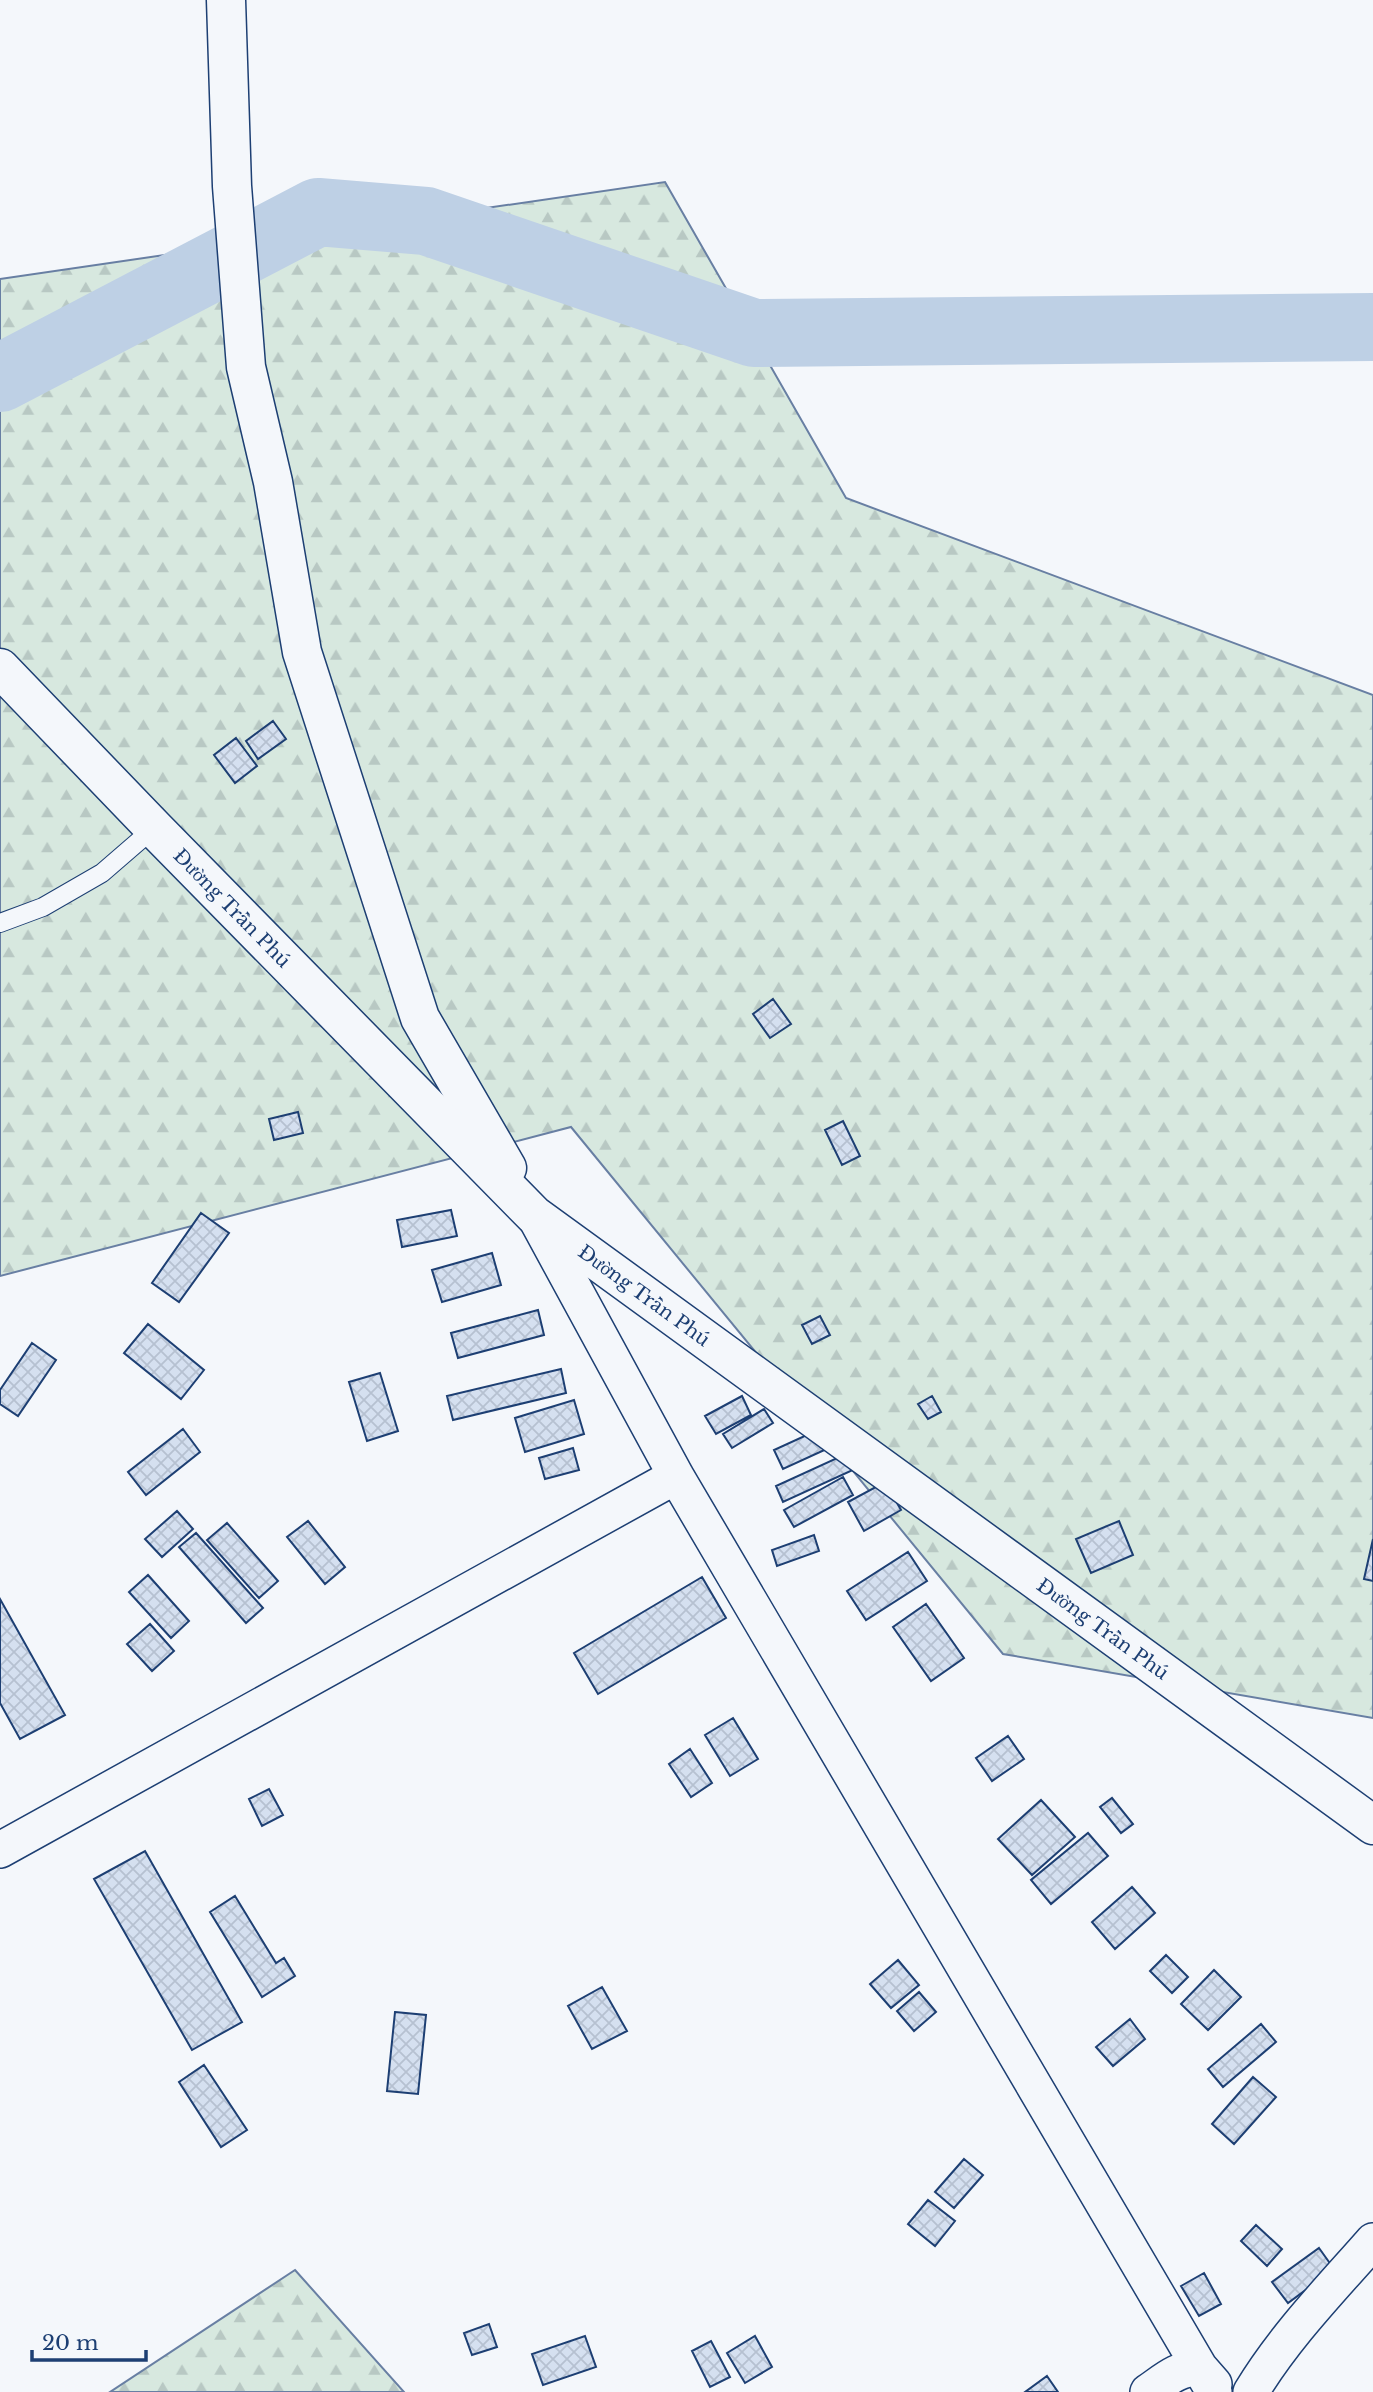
<svg xmlns="http://www.w3.org/2000/svg" width="1373" height="2392" viewBox="0 0 1373 2392" font-family="'Libre Baskerville',serif">
<defs>
<pattern id="forest-firs" width="22" height="20" patternUnits="userSpaceOnUse" patternTransform="scale(1.75)"><rect width="22" height="20" fill="#d7e8df"/><path d="M5 1l3.5 6h-7zM16 11l3.5 6h-7z" fill="#b8c8c3"/></pattern>
<pattern id="building-cross-hatch" width="8" height="8" patternUnits="userSpaceOnUse" patternTransform="scale(1.75)"><rect width="8" height="8" fill="#d5e0f0"/><path d="M0 0l8 8M0 8l8-8" fill="none" stroke="#b6c1d1"/></pattern>
</defs>
<rect width="100%" height="100%" fill="#f4f7fb"/>
<!-- forest -->
<path fill="url(#forest-firs)" stroke="#687fa3" stroke-width="2" d="M 665,182 L 846,498 L 1373,695 L 1373,1718 L 1003,1654 L 571,1127 L 0,1276 L 0,279 Z
M 295,2270 L 404,2392 L 110,2392 Z"/>
<g fill="none" stroke-linecap="round" stroke-linejoin="round">
<!-- river -->
<path stroke="#bed0e5" stroke-width="68" d="M 0,378 L 318,212 L 426,221 L 754,333 L 1373,327"/>
</g>
<!-- building -->
<path fill="url(#building-cross-hatch)" stroke="#1d3f73" stroke-width="2" d="M 273,721 L 286,739 L 258,759 L 246,741 Z
M 236,738 L 257,766 L 235,783 L 214,755 Z
M 773,999 L 791,1024 L 770,1038 L 753,1014 Z
M 298,1112 L 303,1133 L 274,1140 L 269,1119 Z
M 843,1121 L 860,1156 L 842,1165 L 825,1130 Z
M 451,1210 L 457,1236 L 402,1247 L 397,1220 Z
M 201,1213 L 229,1233 L 179,1302 L 152,1283 Z
M 492,1253 L 501,1285 L 442,1302 L 432,1270 Z
M 538,1310 L 544,1335 L 458,1358 L 451,1333 Z
M 820,1316 L 830,1335 L 812,1344 L 802,1325 Z
M 148,1324 L 204,1370 L 181,1399 L 124,1353 Z
M 32,1343 L 56,1360 L 18,1416 L 0,1404 L 0,1390 Z
M 561,1369 L 566,1393 L 453,1420 L 447,1396 Z
M 380,1373 L 398,1431 L 367,1441 L 349,1382 Z
M 742,1396 L 751,1415 L 716,1434 L 705,1416 Z
M 932,1396 L 941,1412 L 928,1419 L 918,1404 Z
M 574,1400 L 584,1434 L 525,1452 L 515,1418 Z
M 764,1409 L 773,1423 L 732,1448 L 723,1434 Z
M 822,1428 L 831,1447 L 783,1469 L 774,1450 Z
M 183,1429 L 200,1452 L 146,1495 L 128,1472 Z
M 573,1448 L 579,1470 L 545,1479 L 539,1458 Z
M 848,1453 L 855,1469 L 783,1502 L 776,1486 Z
M 843,1477 L 853,1495 L 794,1527 L 784,1510 Z
M 885,1482 L 901,1510 L 864,1531 L 848,1502 Z
M 177,1511 L 193,1529 L 162,1557 L 145,1539 Z
M 308,1521 L 345,1567 L 325,1584 L 287,1537 Z
M 1119,1521 L 1133,1555 L 1091,1573 L 1076,1539 Z
M 227,1523 L 278,1581 L 259,1598 L 207,1540 Z
M 196,1533 L 263,1608 L 246,1623 L 179,1547 Z
M 814,1535 L 819,1551 L 777,1566 L 772,1550 Z
M 1373,1539 L 1373,1581 L 1364,1579 Z
M 908,1552 L 927,1581 L 866,1620 L 847,1591 Z
M 148,1575 L 189,1621 L 171,1638 L 129,1592 Z
M 702,1577 L 726,1618 L 598,1694 L 574,1653 Z
M 0,1599 L 65,1715 L 20,1739 L 0,1703 Z
M 926,1604 L 964,1658 L 931,1681 L 893,1627 Z
M 150,1624 L 174,1651 L 152,1671 L 127,1644 Z
M 733,1718 L 758,1759 L 730,1776 L 705,1735 Z
M 1008,1736 L 1024,1759 L 992,1781 L 976,1758 Z
M 690,1749 L 712,1783 L 691,1797 L 669,1764 Z
M 269,1789 L 283,1815 L 262,1826 L 249,1799 Z
M 1112,1798 L 1133,1824 L 1121,1833 L 1100,1807 Z
M 1041,1800 L 1075,1837 L 1032,1875 L 998,1839 Z
M 1088,1833 L 1108,1856 L 1051,1904 L 1031,1880 Z
M 145,1851 L 242,2022 L 192,2050 L 94,1879 Z
M 1132,1887 L 1155,1913 L 1115,1949 L 1092,1922 Z
M 235,1896 L 276,1963 L 284,1958 L 295,1976 L 262,1997 L 210,1912 Z
M 1166,1955 L 1188,1977 L 1172,1993 L 1150,1971 Z
M 898,1960 L 919,1985 L 891,2008 L 870,1984 Z
M 1214,1970 L 1241,1997 L 1208,2030 L 1181,2004 Z
M 602,1987 L 627,2031 L 592,2049 L 568,2006 Z
M 919,1992 L 936,2012 L 914,2031 L 897,2011 Z
M 395,2012 L 426,2015 L 418,2094 L 387,2091 Z
M 1130,2019 L 1145,2039 L 1113,2066 L 1096,2047 Z
M 1261,2024 L 1276,2042 L 1223,2087 L 1208,2069 Z
M 204,2065 L 247,2130 L 221,2147 L 179,2082 Z
M 1253,2077 L 1276,2097 L 1234,2144 L 1212,2124 Z
M 964,2159 L 983,2175 L 954,2208 L 935,2192 Z
M 928,2200 L 955,2221 L 935,2246 L 908,2224 Z
M 1256,2225 L 1282,2249 L 1267,2266 L 1241,2241 Z
M 1319,2248 L 1334,2269 L 1288,2303 L 1272,2282 Z
M 1204,2273 L 1221,2304 L 1199,2316 L 1181,2286 Z
M 489,2324 L 497,2347 L 472,2355 L 464,2333 Z
M 585,2336 L 596,2367 L 543,2385 L 532,2354 Z
M 755,2336 L 772,2367 L 745,2383 L 727,2353 Z
M 711,2341 L 730,2377 L 710,2387 L 692,2351 Z
M 1047,2376 L 1058,2392 L 1025,2392 Z"/>
<g fill="none" stroke-linecap="round" stroke-linejoin="round">
<!-- lane casing -->
<g stroke="#1d3f73" stroke-width="20">
<path id="lane" d="M 0,923 L 43,907 L 102,873 L 154,828"/>
</g>
<!-- street casing -->
<g stroke="#1d3f73" stroke-width="38">
<path id="street" d="M 534,1215 L 676,1476 L 1214,2392
M 0,1850 L 676,1476
M 1148,2392 C 1164,2381 1179,2367 1200,2368 L 1214,2384
M 1251,2392 C 1285,2336 1330,2290 1373,2241"/>
</g>
<!-- secondary casing -->
<g stroke="#1d3f73" stroke-width="41">
<g id="secondary">
<path d="M 226,0 L 232,186 L 246,367 L 273,482 L 302,652 L 420,1018 L 507,1168"/>
<path id="s1" d="M 0,668 L 154,828 L 534,1215 L 1373,1825"/>
</g>
</g>
<!-- lane -->
<use href="#lane" stroke="#f4f7fb" stroke-width="18"/>
<!-- street -->
<use href="#street" stroke="#f4f7fb" stroke-width="35"/>
<!-- secondary -->
<use href="#secondary" stroke="#f4f7fb" stroke-width="38"/>
</g>
<g text-anchor="middle" dominant-baseline="central" stroke-width="5" stroke-linejoin="round" paint-order="stroke">
<!-- street labels -->
<g font-size="19" fill="#1d3f73" stroke="#f4f7fb">
<text stroke="none"><textPath href="#s1" startOffset="334">Đường Trần Phú</textPath></text>
<text stroke="none"><textPath href="#s1" startOffset="901">Đường Trần Phú</textPath></text>
<text stroke="none"><textPath href="#s1" startOffset="1468">Đường Trần Phú</textPath></text>
</g>
</g>
<!-- scale -->
<path d="M32 2350v10h114v-10" fill="none" stroke="#1d3f73" stroke-width="3.5"/>
<text x="42" y="2350" font-size="21" fill="#1d3f73" stroke="#f4f7fb" stroke-width="5" paint-order="stroke">20 m</text>
</svg>
